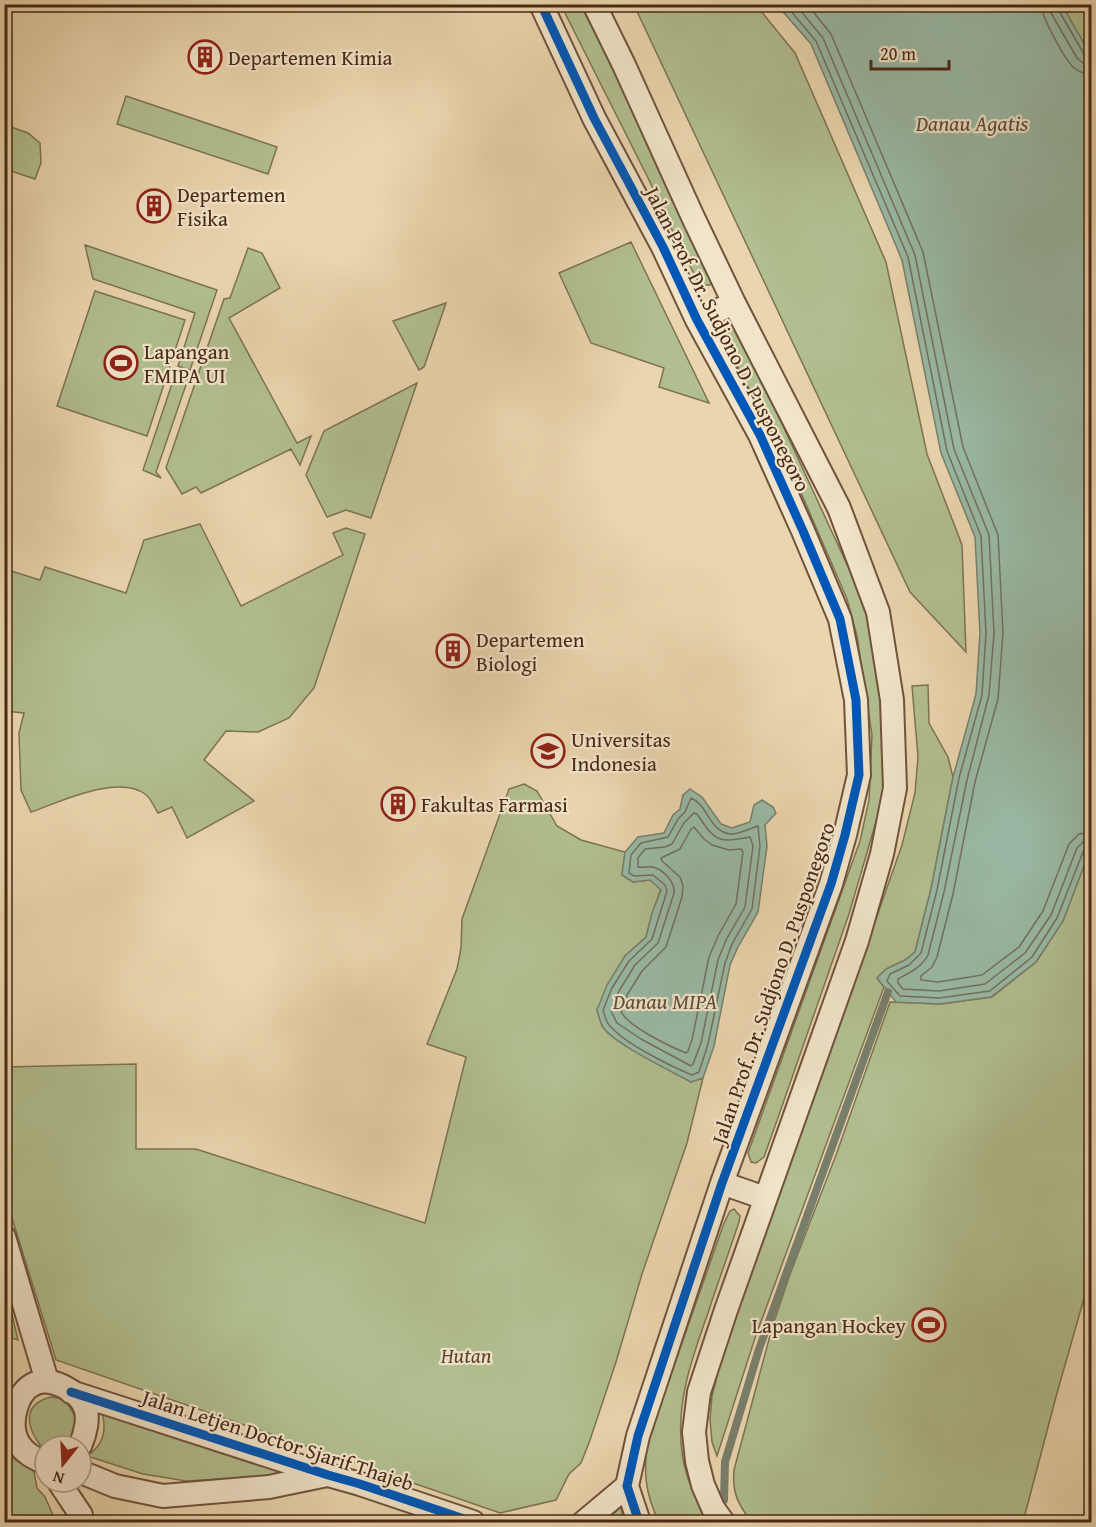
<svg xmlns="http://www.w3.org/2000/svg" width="1096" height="1527" viewBox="0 0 1096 1527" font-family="'Gentium Book Plus',serif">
<rect width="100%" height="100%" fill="#ead5ae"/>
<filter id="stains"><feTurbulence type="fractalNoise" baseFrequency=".00333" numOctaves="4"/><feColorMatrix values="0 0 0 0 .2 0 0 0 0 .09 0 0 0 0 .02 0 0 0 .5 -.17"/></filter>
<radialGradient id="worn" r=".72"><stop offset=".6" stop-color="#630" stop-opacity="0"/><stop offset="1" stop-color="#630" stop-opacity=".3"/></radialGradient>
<!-- green -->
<path fill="#b1be8f" stroke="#7d7352" stroke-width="1.5" d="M 561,5 L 581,5 C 628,95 668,189 713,281 L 710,285 L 704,285 L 699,283 L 680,247 L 649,180 Z
M 634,5 L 756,5 L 795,53 L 886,262 L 927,454 L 962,545 L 966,652 L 910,592 Z
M 1062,5 L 1091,5 L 1091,56 Z
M 126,96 L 277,147 L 268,174 L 117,124 Z
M 5,125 L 28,133 L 40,143 L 41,163 L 35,179 L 5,169 Z
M 631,242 L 709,403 L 659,387 L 664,368 L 591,343 L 559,273 Z
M 85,245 L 217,290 L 190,370 L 178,366 L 195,313 L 93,279 Z
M 248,248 L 262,253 L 280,288 L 229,318 L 297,443 L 311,436 L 300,465 L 291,449 L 201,493 L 196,487 L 182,494 L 166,468 L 224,299 L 230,298 Z
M 95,291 L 185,320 L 147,436 L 57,406 Z
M 446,303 L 424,367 L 419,370 L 393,321 Z
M 729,328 L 736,328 L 766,389 L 862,597 L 872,632 L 883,693 L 884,783 L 880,808 L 849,914 L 780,1112 L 764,1157 L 756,1163 L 751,1162 L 748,1153 L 860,841 L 869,800 L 872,735 L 857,636 L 847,599 L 792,472 L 766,425 L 728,346 L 726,336 Z
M 175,375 L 188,379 L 156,472 L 161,478 L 143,470 Z
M 417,383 L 371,518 L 346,510 L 327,517 L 306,475 L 324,431 Z
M 200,524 L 241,606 L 343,555 L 333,533 L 346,528 L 365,534 L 314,688 L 289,718 L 258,732 L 226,731 L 204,760 L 254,801 L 187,838 L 172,807 L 158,813 C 154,807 151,798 145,794 C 118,774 60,802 31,812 L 21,790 L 19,733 L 24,713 L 5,711 L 5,569 L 40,580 L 45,567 L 126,593 L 144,540 Z
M 928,685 L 929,723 L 948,757 L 953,777 L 931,889 L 915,952 L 905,960 L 886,969 L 877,978 L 884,987 L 755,1338 L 717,1456 L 712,1442 L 710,1420 L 712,1396 L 723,1354 L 902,845 L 915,793 L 918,757 L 912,686 Z
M 524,784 L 537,791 L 557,826 L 581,840 L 625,852 L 622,875 L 633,882 L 650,880 L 661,889 L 652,914 L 646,937 L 625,956 L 597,1010 L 602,1026 L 608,1033 L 691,1082 L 703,1078 L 687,1143 L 642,1274 L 616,1362 L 590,1440 L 581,1463 L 569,1474 L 556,1500 L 500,1513 L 56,1360 L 7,1202 L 4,1175 L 4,1067 L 136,1064 L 136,1149 L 196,1149 L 425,1223 L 466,1057 L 427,1044 L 457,969 L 461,948 L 462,919 L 509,789 Z
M 1091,847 L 1091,1274 L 1057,1393 L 1023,1522 L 751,1522 C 738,1503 732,1494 734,1470 L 772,1328 L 789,1277 L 836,1155 L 890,1002 L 940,1004 L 992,997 L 1036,962 L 1063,921 Z
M 734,1209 L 740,1216 L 739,1222 C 729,1252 718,1282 708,1313 C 691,1360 674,1408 683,1459 C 687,1482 698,1502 708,1522 L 659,1522 C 645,1493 643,1472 648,1440 L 724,1223 L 730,1211 Z
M 4,1285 L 5,1285 L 18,1340 L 5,1336 Z
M 51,1397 C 55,1398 58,1397 61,1399 C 75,1406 84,1435 68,1445 C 62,1448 46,1447 41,1446 C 26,1427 22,1404 51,1397 Z
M 101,1409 L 297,1475 L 186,1481 L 143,1474 L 87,1456 C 105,1444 107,1429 101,1409 Z
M 4,1454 L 33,1467 L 37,1488 L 45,1497 L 56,1522 L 5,1522 Z
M 621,1507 L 624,1522 L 604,1522 Z"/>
<!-- water -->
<path fill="#99b9a5" stroke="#797f6c" stroke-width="1.5" d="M 777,5 L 1062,5 L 1091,56 L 1091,847 L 1063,921 L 1036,962 L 991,997 L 940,1004 L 896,1002 L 877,978 L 886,969 L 905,960 L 915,952 L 931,889 L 953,777 L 976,694 L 980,633 L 975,537 L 941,453 L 902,260 L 811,44 Z
M 690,789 L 702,797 L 721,824 L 732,828 L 750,822 L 754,805 L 762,800 L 773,807 L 776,813 L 765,825 L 767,846 L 758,912 L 738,947 L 730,965 L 714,1046 L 703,1078 L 691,1082 C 671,1071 614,1044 603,1027 C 600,1022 599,1016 597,1010 L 607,985 L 625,956 L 646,937 L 652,913 L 661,890 L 650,880 L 633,882 L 622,875 L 625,852 L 638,837 L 664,833 L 673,815 L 680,809 L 683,795 Z"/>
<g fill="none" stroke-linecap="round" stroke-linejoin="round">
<!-- shore -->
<path stroke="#71705e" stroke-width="1.5" d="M 785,4 L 816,41 L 908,257 L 947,451 L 981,536 L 986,633 L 982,695 L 959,778 L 937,890 L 921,953 L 909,965 L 890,974 L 887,981 L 900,996 L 939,998 L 990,991 L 1032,957 L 1057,918 L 1083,852 L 1092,848
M 795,4 L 823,38 L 915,255 L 954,449 L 989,535 L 994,633 L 989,695 L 967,780 L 944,892 L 928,955 C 922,967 909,973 898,979 L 898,983 L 903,989 L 939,991 L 985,984 L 1025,953 L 1051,915 L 1077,848 L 1083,842 L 1092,841
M 807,4 L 831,34 L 923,252 L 963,447 L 998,535 L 1003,633 L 998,699 L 975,782 L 953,894 L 937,957 L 932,967 L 921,976 L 921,980 L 938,982 L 982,975 L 1019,947 L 1043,911 L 1069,844 L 1079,834 L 1092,832
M 1041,4 C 1041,16 1065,60 1074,68 C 1079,72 1085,74 1092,74
M 1050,4 L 1051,13 L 1077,58 L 1084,64 L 1092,65
M 1057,4 L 1058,9 L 1084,54 L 1092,57
M 691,798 C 708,805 709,831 730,834 C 739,835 750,828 758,826 L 760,846 L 752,909 L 732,944 L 725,963 L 708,1044 L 699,1072 L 692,1075 C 670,1066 626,1044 611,1027 C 606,1023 605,1016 603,1010 L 612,988 L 629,961 L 652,939 L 667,891 L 665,885 L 653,875 L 634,876 L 629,873 L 631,855 L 641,843 L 668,837 L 678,819 L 685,812 Z
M 694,813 L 697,814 C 716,842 717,843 750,837 L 753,846 L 745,907 L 726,940 L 718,960 L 701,1043 L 693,1064 L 691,1066 L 641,1039 L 617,1023 L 611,1011 L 619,991 L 635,965 L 658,943 L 674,893 C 675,882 664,870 653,867 C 649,866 643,868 638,867 L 638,858 L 645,849 L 665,847 L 672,844 L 684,823 Z
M 694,827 L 704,839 L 712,845 L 729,850 L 741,849 L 743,852 L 736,904 L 718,936 L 709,957 L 692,1040 L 688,1051 L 686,1053 C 671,1047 625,1025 621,1011 L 627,995 L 642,971 L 666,947 L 682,897 L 683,886 L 680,877 L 662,861 L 661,858 L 680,849 L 691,829 Z"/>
<!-- stream -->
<path stroke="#797f6c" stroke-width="8" d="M 724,1500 L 725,1462 L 759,1349 L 888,992"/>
<!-- minor casing -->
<g stroke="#71533c" stroke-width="26">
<path id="minor" d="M 541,4 L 594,118 L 663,247 L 697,320 L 760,435 L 803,531 L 840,619 L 856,700 L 859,775 L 845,835 L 831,884 L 722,1183 L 638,1436 L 627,1486 L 639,1522
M 594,4 L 624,65 L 692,215 L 734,303 L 839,508 L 878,612 L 892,700 L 895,788 L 882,854 L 857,941 L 726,1310 L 699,1392 L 694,1432 L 697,1461 L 703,1485 L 713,1508 L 723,1522
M 697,320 L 734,303
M 722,1183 L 765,1198
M 4,1237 L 47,1381
M 71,1392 L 328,1475 L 360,1484 L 473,1522
M 45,1463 C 35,1458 25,1454 19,1444 C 8,1426 15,1391 36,1383 C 52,1377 77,1391 84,1405 C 90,1417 85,1435 80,1446
M 81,1472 L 115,1486 L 163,1496 L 269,1487 L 327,1475
M 59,1482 L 81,1515 L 82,1522
M 584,1522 L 627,1486"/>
</g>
<!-- minor -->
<use href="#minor" stroke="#f1e4ca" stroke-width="22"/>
<!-- cycleway casing -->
<g stroke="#f1e4ca" stroke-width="13">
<path id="cycleway" d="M 541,4 L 594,118 L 663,247 L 697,320 L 760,435 L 803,531 L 840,619 L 856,700 L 859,775 L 845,835 L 831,884 L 722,1183 L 638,1436 L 627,1486 L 639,1522
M 71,1392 L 328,1475 L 360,1484 L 473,1522"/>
</g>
<!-- cycleway -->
<use href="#cycleway" stroke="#0057b8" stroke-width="9"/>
</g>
<!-- icons -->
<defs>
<g id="building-ring" transform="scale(1.725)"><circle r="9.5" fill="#f1e4ca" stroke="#8f2418" stroke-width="1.5"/><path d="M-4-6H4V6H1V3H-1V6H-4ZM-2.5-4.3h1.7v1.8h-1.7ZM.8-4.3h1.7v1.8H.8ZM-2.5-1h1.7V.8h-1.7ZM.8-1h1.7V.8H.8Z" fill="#8f2418"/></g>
<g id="stadium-ring" transform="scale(1.725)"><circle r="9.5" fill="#f1e4ca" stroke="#8f2418" stroke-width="1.5"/><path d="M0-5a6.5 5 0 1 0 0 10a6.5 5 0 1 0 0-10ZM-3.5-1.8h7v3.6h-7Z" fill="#8f2418"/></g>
<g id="university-ring" transform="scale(1.725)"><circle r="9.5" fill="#f1e4ca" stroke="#8f2418" stroke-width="1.5"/><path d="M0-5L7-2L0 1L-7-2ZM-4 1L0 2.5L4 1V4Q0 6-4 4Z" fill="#8f2418"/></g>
</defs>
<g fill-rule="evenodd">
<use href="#building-ring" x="205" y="57"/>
<use href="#building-ring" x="154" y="206"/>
<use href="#stadium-ring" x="121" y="363"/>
<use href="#building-ring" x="453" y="651"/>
<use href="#university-ring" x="548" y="751"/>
<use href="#building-ring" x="398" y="804"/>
<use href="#stadium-ring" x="929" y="1325"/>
</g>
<g text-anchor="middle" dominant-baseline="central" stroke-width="4.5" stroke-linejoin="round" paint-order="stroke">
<!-- poi labels -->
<g font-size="21" fill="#492816" stroke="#f1e4ca" text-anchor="start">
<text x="228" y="57">Departemen Kimia</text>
<text x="177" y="194">Departemen<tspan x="177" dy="24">Fisika</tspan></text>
<text x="144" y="351">Lapangan<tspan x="144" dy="24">FMIPA UI</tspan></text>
<text x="476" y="639">Departemen<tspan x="476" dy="24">Biologi</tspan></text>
<text x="571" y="739">Universitas<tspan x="571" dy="24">Indonesia</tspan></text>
<text x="421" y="804">Fakultas Farmasi</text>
<text x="906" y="1325" text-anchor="end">Lapangan Hockey</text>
</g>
<!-- street labels -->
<g font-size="21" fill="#492816" stroke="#f1e4ca">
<text transform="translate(728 339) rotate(63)">Jalan Prof. Dr. Sudjono D. Pusponegoro</text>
<text transform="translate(773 983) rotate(-71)">Jalan Prof. Dr. Sudjono D. Pusponegoro</text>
<text transform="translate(278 1440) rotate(18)">Jalan Letjen Doctor Sjarif Thajeb</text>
</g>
<!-- park labels -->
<g font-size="21" font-style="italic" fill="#5e462e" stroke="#f1e4ca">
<text x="466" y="1355">Hutan</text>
</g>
<!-- water labels -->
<g font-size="22" font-style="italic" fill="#5d4c3a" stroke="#f1e4ca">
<text x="972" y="123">Danau Agatis</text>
<text x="665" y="1001">Danau MIPA</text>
</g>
</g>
<!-- margin -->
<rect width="1096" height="1527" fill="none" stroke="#ead5ae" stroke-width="24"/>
<rect x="6" y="6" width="1084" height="1515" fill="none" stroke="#492816" stroke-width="3"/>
<rect x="12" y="12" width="1072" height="1503" fill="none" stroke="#492816" stroke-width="1.5"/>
<!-- north arrow -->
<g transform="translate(63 1464) rotate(198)"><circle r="28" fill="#f1e4ca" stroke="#ae9982" stroke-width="1.5"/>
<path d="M0-4.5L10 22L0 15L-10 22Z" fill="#8f2418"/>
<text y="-9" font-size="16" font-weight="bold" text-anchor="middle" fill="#492816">N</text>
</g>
<!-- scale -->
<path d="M871 60v9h78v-9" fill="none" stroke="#492816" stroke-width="3"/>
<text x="880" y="60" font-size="18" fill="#492816" stroke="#f1e4ca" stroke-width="4.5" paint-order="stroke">20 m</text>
<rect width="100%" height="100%" filter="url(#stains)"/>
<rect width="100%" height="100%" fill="url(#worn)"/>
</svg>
